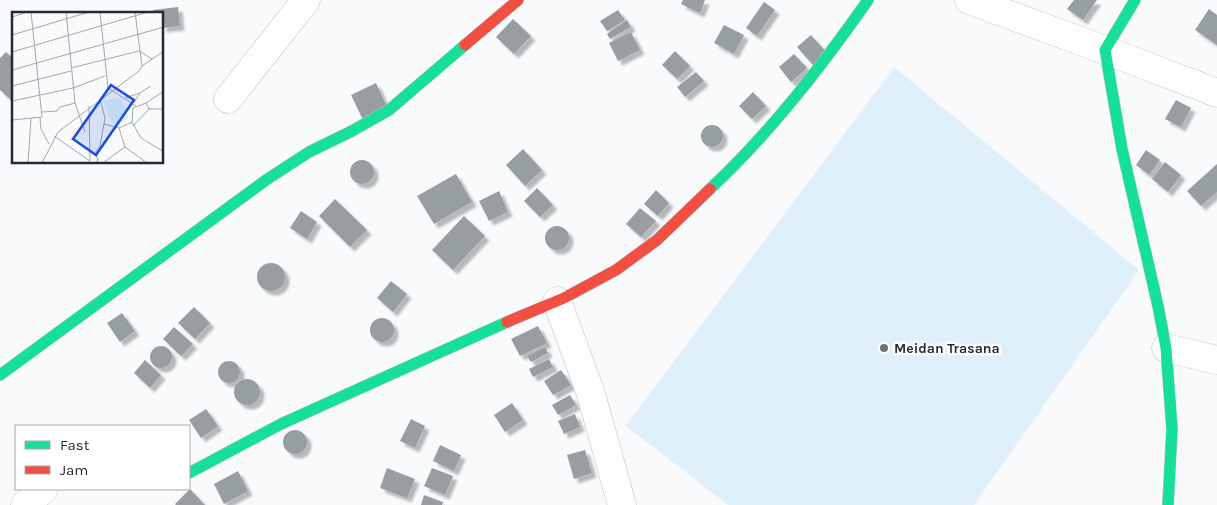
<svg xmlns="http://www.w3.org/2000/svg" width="1217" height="505" viewBox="0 0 1217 505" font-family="Karla,sans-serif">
<defs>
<filter id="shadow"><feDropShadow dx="4.5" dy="4.5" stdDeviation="1" flood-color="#0004"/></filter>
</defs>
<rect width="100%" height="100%" fill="#f8fafc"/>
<!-- green -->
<path fill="#e0f0fb" d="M 894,67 L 1139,270 L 974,505 L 728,505 L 626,426 Z"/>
<!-- building -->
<path fill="#979ea2" filter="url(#shadow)" d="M 683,0 L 705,0 L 700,13 L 681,4 Z
M 1074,0 L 1097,0 L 1083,20 L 1067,9 Z
M 764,2 L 775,10 L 757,36 L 746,28 Z
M 178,7 L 180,26 L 162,28 L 162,14 L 154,14 L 153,10 Z
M 1209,9 L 1217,15 L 1217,45 L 1195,30 Z
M 618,10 L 625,20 L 607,31 L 600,21 Z
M 513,19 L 531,36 L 514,54 L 496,37 Z
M 627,20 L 631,27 L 610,39 L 607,34 Z
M 724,25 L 744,35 L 734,54 L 714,43 Z
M 631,32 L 640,50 L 618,61 L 609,43 Z
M 811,35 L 827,53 L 813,65 L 797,47 Z
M 675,51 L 690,66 L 677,79 L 662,65 Z
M 6,52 L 14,59 L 14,103 L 0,90 L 0,58 Z
M 794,54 L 807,68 L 791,82 L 779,67 Z
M 696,72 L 704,81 L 685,97 L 677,87 Z
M 376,83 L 388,109 L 363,120 L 351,95 Z
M 753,92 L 766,106 L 752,119 L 739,106 Z
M 1176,100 L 1191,108 L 1181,127 L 1165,119 Z
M701 136a11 11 0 1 1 22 0a11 11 0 1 1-22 0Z
M 523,149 L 542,170 L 525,186 L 506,165 Z
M 1146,150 L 1160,160 L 1149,175 L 1136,165 Z
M350 172a12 12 0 1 1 24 0a12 12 0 1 1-24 0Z
M 1165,162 L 1181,175 L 1168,192 L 1152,179 Z
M 1217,164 L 1217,192 L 1201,206 L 1187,191 Z
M 456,174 L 472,202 L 434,224 L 417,196 Z
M 537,188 L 553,205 L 540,217 L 524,201 Z
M 656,190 L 669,203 L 658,216 L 644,204 Z
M 499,191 L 508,212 L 489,221 L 479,201 Z
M 335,199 L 367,230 L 350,247 L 319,216 Z
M 640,208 L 656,221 L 641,237 L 626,224 Z
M 301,211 L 317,222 L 307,239 L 290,228 Z
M 464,216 L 485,236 L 453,270 L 432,250 Z
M545 238a12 12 0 1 1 24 0a12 12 0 1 1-24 0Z
M257 277a14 14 0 1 1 28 0a14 14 0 1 1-28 0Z
M 391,281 L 407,294 L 393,312 L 377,298 Z
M 194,307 L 210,323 L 195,339 L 178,323 Z
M 122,313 L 135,331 L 120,342 L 107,323 Z
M370 330a12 12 0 1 1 24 0a12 12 0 1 1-24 0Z
M 538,326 L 547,343 L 520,356 L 511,339 Z
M 174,327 L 193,344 L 181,356 L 163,339 Z
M150 357a11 11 0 1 1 22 0a11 11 0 1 1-22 0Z
M 545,347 L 548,353 L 531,362 L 527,356 Z
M 549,359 L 553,367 L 533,377 L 529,369 Z
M 145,360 L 161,375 L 150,388 L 134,373 Z
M218 372a11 11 0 1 1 22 0a11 11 0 1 1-22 0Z
M 561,370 L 571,385 L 553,395 L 544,381 Z
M234 392a13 13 0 1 1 26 0a13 13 0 1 1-26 0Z
M 570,395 L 576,405 L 558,415 L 552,405 Z
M 512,403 L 523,420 L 505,432 L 494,415 Z
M 206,409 L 218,426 L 201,438 L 189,420 Z
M 575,414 L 580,427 L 564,434 L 558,421 Z
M 411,419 L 425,426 L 415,448 L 400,441 Z
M283 442a12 12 0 1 1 24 0a12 12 0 1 1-24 0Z
M 440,445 L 461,455 L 454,471 L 433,461 Z
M 585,450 L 592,473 L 574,479 L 567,455 Z
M 387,468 L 415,479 L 407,498 L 380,488 Z
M 432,468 L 453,476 L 445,495 L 424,486 Z
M 238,471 L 248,491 L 224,504 L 214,484 Z
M 190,489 L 205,505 L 176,505 L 175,504 Z
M 424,495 L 443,502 L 442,505 L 421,505 Z"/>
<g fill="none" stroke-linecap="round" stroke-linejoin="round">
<!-- street casing -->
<g stroke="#bec2c6" stroke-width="29">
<path id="street" d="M 969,0 L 1105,50 L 1217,93
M 228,99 L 306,0
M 557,301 L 591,394 L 622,505
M 1166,348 L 1217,360
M 25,505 L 44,489"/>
</g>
<!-- fast casing -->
<g stroke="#bec2c6" stroke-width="12">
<path id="fast" d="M 1135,0 L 1105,50 L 1122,149 L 1158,306 L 1166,348 L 1172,429 L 1168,505
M 710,189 C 770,133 821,67 868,0
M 0,375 L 266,180 L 309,152 L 352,131 L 389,110 L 465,45
M 189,473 L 281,424 L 507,322"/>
</g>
<!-- jam casing -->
<g stroke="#bec2c6" stroke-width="12">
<path id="jam" d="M 465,45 L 518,0
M 507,322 L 564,298 L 616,270 L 657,240 L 710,189"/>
</g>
<!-- street -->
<use href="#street" stroke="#fefeff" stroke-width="28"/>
<!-- fast -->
<use href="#fast" stroke="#16e098" stroke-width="11"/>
<!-- jam -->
<use href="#jam" stroke="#f24e42" stroke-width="11"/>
</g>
<!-- markers -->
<circle fill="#6e7378" stroke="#fff" stroke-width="2" cx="884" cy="348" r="5"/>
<g text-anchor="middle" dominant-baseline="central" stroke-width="5" stroke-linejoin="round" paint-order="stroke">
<!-- poi labels -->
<g font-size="14" font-weight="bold" fill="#232b31" stroke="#fff" text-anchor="start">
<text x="894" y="348">Meidan Trasana</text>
</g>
</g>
<!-- overview -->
<g transform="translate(12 12)">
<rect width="151" height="151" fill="#f8fafc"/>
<path d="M 109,85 L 117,107 L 100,112 L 92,89 Z" fill="#e0f0fb"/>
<path fill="none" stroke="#a3a7ab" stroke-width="1" d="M 54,0 L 63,91 L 73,120M 88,0 L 96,76 L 124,94M 0,5 L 15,0M 0,23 L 77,0M 0,40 L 136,0M 130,54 L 152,39M 59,56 L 127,39 L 140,47M 0,58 L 152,15M 0,74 L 59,59M 113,86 L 128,81M 0,89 L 61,76 L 93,64M 121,91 L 129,80 L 139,74M 134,91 L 121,96 L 120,110 L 129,126 L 152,140M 137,97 L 134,91 L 152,79M 30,100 L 45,99 L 48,95 L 63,91M 28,106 L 29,117 L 37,132M 0,108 L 30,105 L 19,0M 92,112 L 107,116 L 120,110M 121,114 L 137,97 L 152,97M 107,116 L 113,135 L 135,151M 42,124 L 78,149 L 77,94M 16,151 L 19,107M 30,151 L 46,120 L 127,59 L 130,54 L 123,0M 86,151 L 84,139 L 88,134 L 93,106 L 88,87M 91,151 L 113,135"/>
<path fill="#1d4ed8" fill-opacity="0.15" stroke="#1d4ed8" stroke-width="2.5" d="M 99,73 L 122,88 L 84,143 L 61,127 Z"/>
<rect width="151" height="151" fill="none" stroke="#232b31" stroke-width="2.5"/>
</g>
<!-- legend -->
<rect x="15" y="425" width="175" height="65" fill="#ffffff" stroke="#a7aaad"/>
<rect x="25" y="441" width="25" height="8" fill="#16e098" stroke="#a7aaad"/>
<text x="60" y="450" font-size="15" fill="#232b31">Fast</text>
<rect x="25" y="466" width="25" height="8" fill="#f24e42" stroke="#a7aaad"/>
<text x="60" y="475" font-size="15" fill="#232b31">Jam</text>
</svg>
